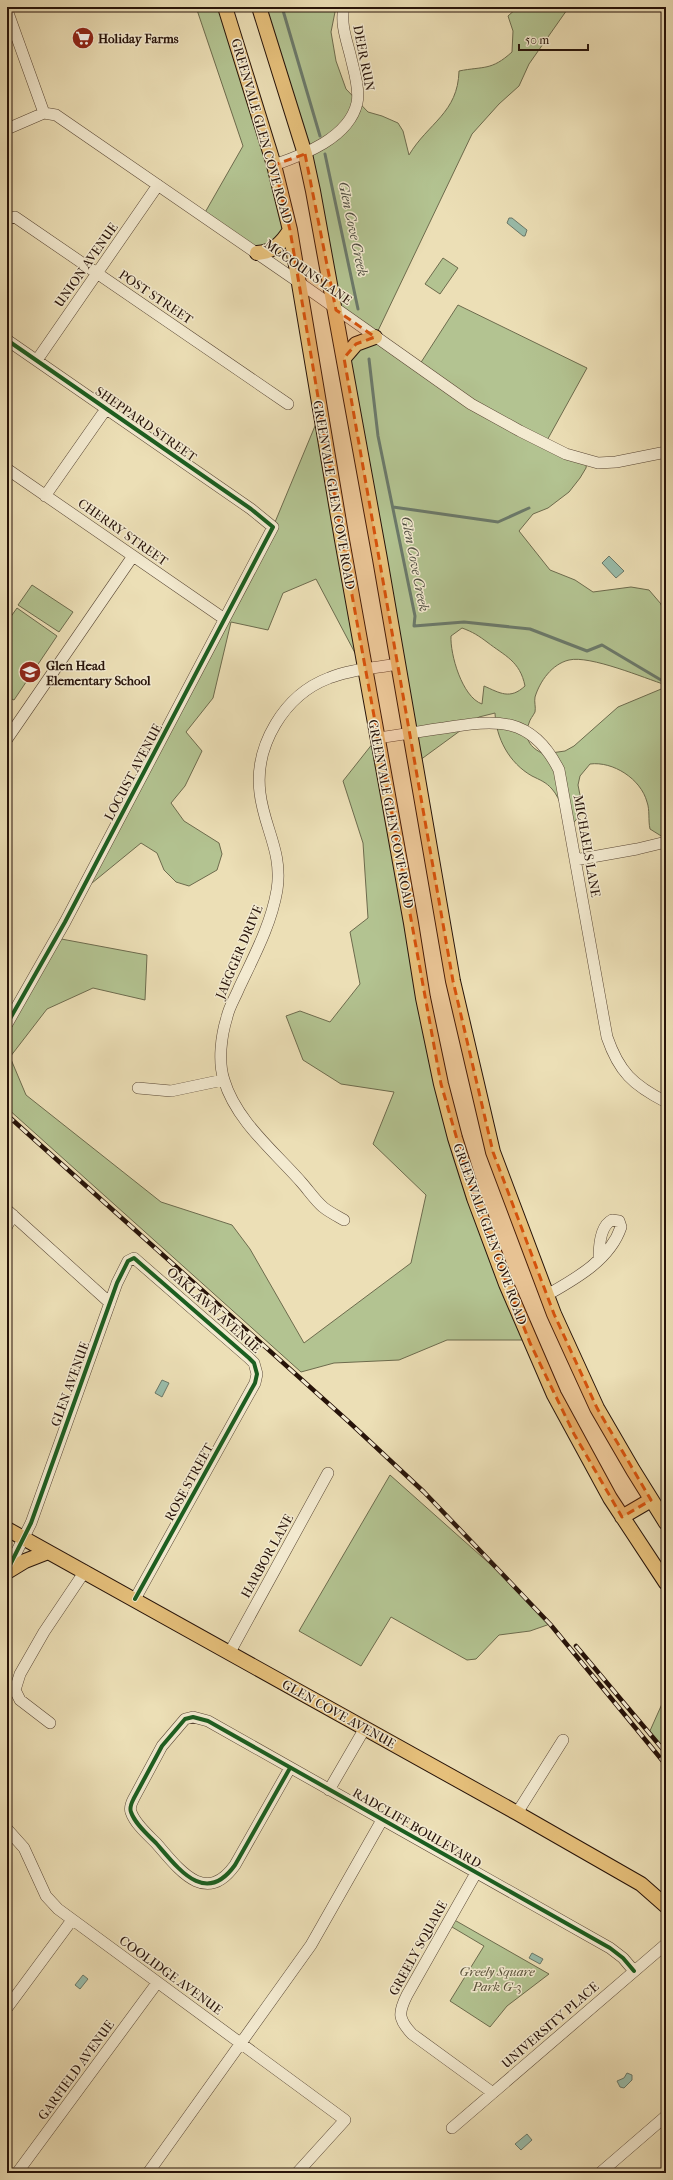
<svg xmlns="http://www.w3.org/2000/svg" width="673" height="2180" viewBox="0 0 673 2180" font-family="'IM FELL French Canon',serif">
<rect width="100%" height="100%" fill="#ecdfb6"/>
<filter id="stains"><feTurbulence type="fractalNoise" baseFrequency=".005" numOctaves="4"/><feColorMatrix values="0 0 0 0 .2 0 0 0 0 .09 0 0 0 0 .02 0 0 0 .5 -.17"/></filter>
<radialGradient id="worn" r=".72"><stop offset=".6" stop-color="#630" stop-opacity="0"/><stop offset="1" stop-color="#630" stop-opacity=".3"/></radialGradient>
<!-- green -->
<path fill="#b3c391" stroke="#6d6b4d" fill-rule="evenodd" d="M 196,7 L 225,7 L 290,230 L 259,255 L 203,216 L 243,146 Z
M 262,7 L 336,7 L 331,32 L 336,61 L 346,89 L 368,112 L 382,116 L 398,123 L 403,131 L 409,155 C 428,123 458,113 459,71 C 484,66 491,71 512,52 L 513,31 L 508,16 L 518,7 L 569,7 L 529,64 L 519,86 L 499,104 L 472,134 L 375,337 L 418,367 L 458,305 L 587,368 L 545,444 L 587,461 L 586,468 L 580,478 L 569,492 L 548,508 L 533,514 L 519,531 L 550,570 L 575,580 L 593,592 L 631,587 L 649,590 L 661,604 L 666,621 L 666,685 C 644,678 590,655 569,660 C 552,664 540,681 535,697 C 534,702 536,707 535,712 C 533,716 530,719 529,723 C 523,738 530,748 544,754 L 565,751 L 574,746 L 618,707 L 666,687 L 666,839 L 650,829 C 648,820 650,810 647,802 C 641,779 613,761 590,764 L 580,776 L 578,785 L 582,805 L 581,814 L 569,828 C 564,816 561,799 552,789 C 546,782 540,780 532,776 C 509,763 496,738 495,713 L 479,717 L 416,763 L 344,358 L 369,338 L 336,310 ZM 462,628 C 473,632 479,636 487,642 C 505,656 520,661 525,686 C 510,700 500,693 484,686 L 482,704 C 462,697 450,654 451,636 Z
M 443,258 L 458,268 L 440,294 L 425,284 Z
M 320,414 L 364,670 L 316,579 L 283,593 L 268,630 L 231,622 L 213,698 L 186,732 L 202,751 L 185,786 L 171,803 L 184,821 L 219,843 L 222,854 L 217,870 L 189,886 L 176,882 L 164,870 L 157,853 L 141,843 L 81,892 L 273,527 Z
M 32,585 L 73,612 L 59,632 L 18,605 Z
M 17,608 L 57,636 L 14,700 L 7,697 L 7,622 Z
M 377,738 L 441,1084 L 529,1340 L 447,1340 L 399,1360 L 334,1363 L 301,1372 L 7,1108 L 7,1024 L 56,938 L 147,955 L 145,1000 L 93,988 L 47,1009 L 10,1057 L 26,1095 L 161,1202 L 232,1225 L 250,1249 L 304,1343 L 411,1263 L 426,1195 L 373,1144 L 394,1092 L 341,1084 L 303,1060 L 286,1016 L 300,1011 L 330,1022 L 360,984 L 350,932 L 368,918 L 363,843 L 343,781 Z
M 390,1475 L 509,1581 L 550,1624 L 530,1631 L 499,1635 L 476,1659 L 467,1660 L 391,1617 L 361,1666 L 299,1631 Z
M 666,1695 L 666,1753 L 649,1733 Z
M 451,1918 L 549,1974 L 507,2006 L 490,2027 L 450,2001 L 484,1946 L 447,1924 Z"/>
<!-- water -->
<path fill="#99bdab" stroke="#6b796a" d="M 509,218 L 512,218 L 527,230 L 525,236 L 523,236 L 507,223 Z
M 609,556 L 624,571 L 616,578 L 602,563 Z
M 666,597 L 666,621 L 661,604 Z
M 162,1380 L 169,1383 L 162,1397 L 155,1393 Z
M 532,1953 L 543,1959 L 540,1964 L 529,1958 Z
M 83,1975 L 88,1979 L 80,1989 L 75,1985 Z
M 627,2073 L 632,2075 L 632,2080 L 624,2088 L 620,2087 L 617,2081 L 624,2078 Z
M 527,2134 L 532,2140 L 521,2150 L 515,2144 Z"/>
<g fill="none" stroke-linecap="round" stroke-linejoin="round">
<!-- stream -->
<path stroke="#6b796a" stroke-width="3" d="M 282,7 L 320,136
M 325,154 L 358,309
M 369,359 L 378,436 L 415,616 L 414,626 L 464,622 L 530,629 L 587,651 L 602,645 L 666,683
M 393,507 L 498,522 L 529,508"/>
<!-- minor casing -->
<g stroke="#584634" stroke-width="12">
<path id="minor" d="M 7,10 L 44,113
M 44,113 L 56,115 L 297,281 L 471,404 L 520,431 L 566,454 L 598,463 L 616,462 L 666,452
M 7,129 L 44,113
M 274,165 C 303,155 349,138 357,103 C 360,90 354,71 351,58 C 347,41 340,24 344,7
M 7,219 L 15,217 L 288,404
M 7,340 L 251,509 L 273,527 L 65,922 L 7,1024
M 37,360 L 158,185
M 7,469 L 223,618
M 45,496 L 106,409
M 377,738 C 400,735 422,731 444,728 C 497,719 532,716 559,770 L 607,1037 C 619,1072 633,1085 666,1102
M 7,739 L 133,556
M 575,860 L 637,849 L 666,842
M 138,1088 L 171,1091 L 223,1080
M 7,1210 L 110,1303
M 344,1220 C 337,1216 329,1212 323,1207 C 315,1200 309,1191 302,1183 C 275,1152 236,1121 224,1080 C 218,1062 221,1036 227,1017 C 229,1007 235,998 239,988 C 254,956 271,925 277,890 C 283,852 264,828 260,793 C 254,746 284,695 329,678 C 351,669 376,668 398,664
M 7,1226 L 13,1215
M 547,1295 C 575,1279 610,1260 621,1227 L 619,1221 L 612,1220 C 600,1226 599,1246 599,1258
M 7,1571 L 31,1523 L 117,1283 L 128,1261 L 134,1258 L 249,1358 L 254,1363 L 257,1374 L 255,1383 L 135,1599
M 230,1652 L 328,1473
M 50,1723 L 20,1700 L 15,1690 L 20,1674 L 44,1632 L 85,1571
M 290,1768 L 235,1865 C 205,1907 178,1868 156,1843 C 148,1835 135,1824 131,1812 C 129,1807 132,1802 134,1798 L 162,1746 L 185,1719 L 193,1717 L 208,1721 L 610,1948 L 623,1958 L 634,1971
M 329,1790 L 365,1728
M 517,1813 L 563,1740
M 7,1829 L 24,1848 L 46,1896 L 58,1909 L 345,2120 L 297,2173
M 476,1873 L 407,1995 C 398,2013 398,2019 412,2034 L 493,2093
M 7,2008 L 72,1920
M 452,2128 L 666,1944
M 17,2173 L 157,1983
M 148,2173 L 311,1945 L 382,1820
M 600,2173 L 666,2116"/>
</g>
<!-- major casing -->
<g stroke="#271309" stroke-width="16">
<path id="major" d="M 225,7 L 274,165 L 290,230 L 342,540 L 411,923 L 423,998 L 441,1084 L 455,1138 L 474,1198 L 506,1284 L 554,1395 L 610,1498 L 666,1583
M 259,7 L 305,154 L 313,191 L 380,559 L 453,981 L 493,1152 L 554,1314 L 597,1408 L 633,1470 L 666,1523
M 257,253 C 273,252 282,243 290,230
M 344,358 L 356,344 L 375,337
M 622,1517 L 651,1500
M 7,1529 L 517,1813 L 641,1884 L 666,1906
M 7,1572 L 25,1561 L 48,1552"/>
</g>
<!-- minor -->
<use href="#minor" stroke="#f3ead0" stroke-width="11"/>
<!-- major -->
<use href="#major" stroke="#e6c07b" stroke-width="14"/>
<!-- rail casing -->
<g stroke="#271309" stroke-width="4.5">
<path id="rail" d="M 7,1115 L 349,1422 L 424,1492 L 550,1624 L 666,1765
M 576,1646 L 666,1753"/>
</g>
<!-- rail -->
<use href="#rail" stroke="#f3ead0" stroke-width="3" stroke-dasharray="9" stroke-linecap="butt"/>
<!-- cycleway casing -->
<g stroke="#f3ead0" stroke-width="6">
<path id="cycleway" d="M 7,340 L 251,509 L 273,527 L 65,922 L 7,1024
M 7,1571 L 31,1523 L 117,1283 L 128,1261 L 134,1258 L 249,1358 L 254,1363 L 257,1374 L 255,1383 L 135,1599
M 290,1768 L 235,1865 C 205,1907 178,1868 156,1843 C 148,1835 135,1824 131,1812 C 129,1807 132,1802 134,1798 L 162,1746 L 185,1719 L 193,1717 L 208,1721 L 610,1948 L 623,1958 L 634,1971"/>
</g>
<!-- cycleway -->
<use href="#cycleway" stroke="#1b5e20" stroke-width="4"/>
</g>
<!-- marked area -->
<path fill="#d5520c" fill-opacity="0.2" stroke="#d5520c" stroke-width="3" stroke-dasharray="8 5" stroke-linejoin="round" d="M 305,154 L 336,310 L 375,337 L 356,344 L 344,358 L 453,981 L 493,1152 L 554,1314 L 597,1408 L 651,1500 L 622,1517 L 574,1434 L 530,1343 L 474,1198 L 441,1084 L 342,540 L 290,230 L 274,165 Z"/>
<!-- icons -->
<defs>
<g id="supermarket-disc" transform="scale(1.15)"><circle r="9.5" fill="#8f2418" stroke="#f3ead0"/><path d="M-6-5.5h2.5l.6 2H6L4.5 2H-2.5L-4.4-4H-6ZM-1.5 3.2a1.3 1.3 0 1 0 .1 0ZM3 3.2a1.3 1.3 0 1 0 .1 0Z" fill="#fff"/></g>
<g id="school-disc" transform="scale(1.15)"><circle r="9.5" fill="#8f2418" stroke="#f3ead0"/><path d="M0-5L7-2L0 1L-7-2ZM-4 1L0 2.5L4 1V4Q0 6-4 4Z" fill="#fff"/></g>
</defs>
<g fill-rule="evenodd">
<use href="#supermarket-disc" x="83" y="38"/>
<use href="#school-disc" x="30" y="672"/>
</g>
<g text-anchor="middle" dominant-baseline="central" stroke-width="3" stroke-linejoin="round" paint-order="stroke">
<!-- poi labels -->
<g font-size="13" font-weight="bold" fill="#271309" stroke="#f3ead0" text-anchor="start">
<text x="98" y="38">Holiday Farms</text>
<text x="46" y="665">Glen Head<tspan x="46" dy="15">Elementary School</tspan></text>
</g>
<!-- street labels -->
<g font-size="13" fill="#271309" stroke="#f3ead0">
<text transform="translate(364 58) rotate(79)">DEER RUN</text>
<text transform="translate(262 131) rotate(74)">GREENVALE GLEN COVE ROAD</text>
<text transform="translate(86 265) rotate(-55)">UNION AVENUE</text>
<text transform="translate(308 272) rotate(35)">MCCOUNS LANE</text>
<text transform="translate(156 297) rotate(34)">POST STREET</text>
<text transform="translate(146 424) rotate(35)">SHEPPARD STREET</text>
<text transform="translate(334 495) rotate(80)">GREENVALE GLEN COVE ROAD</text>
<text transform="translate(123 532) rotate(35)">CHERRY STREET</text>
<text transform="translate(133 772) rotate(-62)">LOCUST AVENUE</text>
<text transform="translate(391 814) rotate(79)">GREENVALE GLEN COVE ROAD</text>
<text transform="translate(587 846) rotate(80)">MICHAELS LANE</text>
<text transform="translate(239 952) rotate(-67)">JAEGGER DRIVE</text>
<text transform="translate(490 1234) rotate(70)">GREENVALE GLEN COVE ROAD</text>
<text transform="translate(214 1310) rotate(42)">OAKLAWN AVENUE</text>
<text transform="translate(70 1384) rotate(-70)">GLEN AVENUE</text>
<text transform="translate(189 1482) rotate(-61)">ROSE STREET</text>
<text transform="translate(267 1556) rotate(-61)">HARBOR LANE</text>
<text transform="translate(339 1714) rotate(29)">GLEN COVE AVENUE</text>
<text transform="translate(417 1828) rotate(30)">RADCLIFF BOULEVARD</text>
<text transform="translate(418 1948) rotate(-61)">GREELY SQUARE</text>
<text transform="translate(171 1975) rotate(36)">COOLIDGE AVENUE</text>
<text transform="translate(550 2025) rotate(-41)">UNIVERSITY PLACE</text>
<text transform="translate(76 2070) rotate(-54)">GARFIELD AVENUE</text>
</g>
<!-- park labels -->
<g font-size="13" font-style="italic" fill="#585139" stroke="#f3ead0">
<text x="497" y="1971">Greely Square<tspan x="497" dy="15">Park G-3</tspan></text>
</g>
<!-- water labels -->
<g font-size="14" font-style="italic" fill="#4f4e42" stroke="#f3ead0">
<text transform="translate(353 229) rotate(78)">Glen Cove Creek</text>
<text transform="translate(415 564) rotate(79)">Glen Cove Creek</text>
</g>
</g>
<!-- margin -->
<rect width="673" height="2180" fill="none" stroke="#ecdfb6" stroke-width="24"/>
<rect x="8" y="8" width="657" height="2164" fill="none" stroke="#271309" stroke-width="2"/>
<rect x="12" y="12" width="649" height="2156" fill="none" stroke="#271309"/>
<!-- scale -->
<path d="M519 44v6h69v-6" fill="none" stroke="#271309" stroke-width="2"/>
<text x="525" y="44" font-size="12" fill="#271309" stroke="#f3ead0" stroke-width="3" paint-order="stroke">50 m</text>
<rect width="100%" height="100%" filter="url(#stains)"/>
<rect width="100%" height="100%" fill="url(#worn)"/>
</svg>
